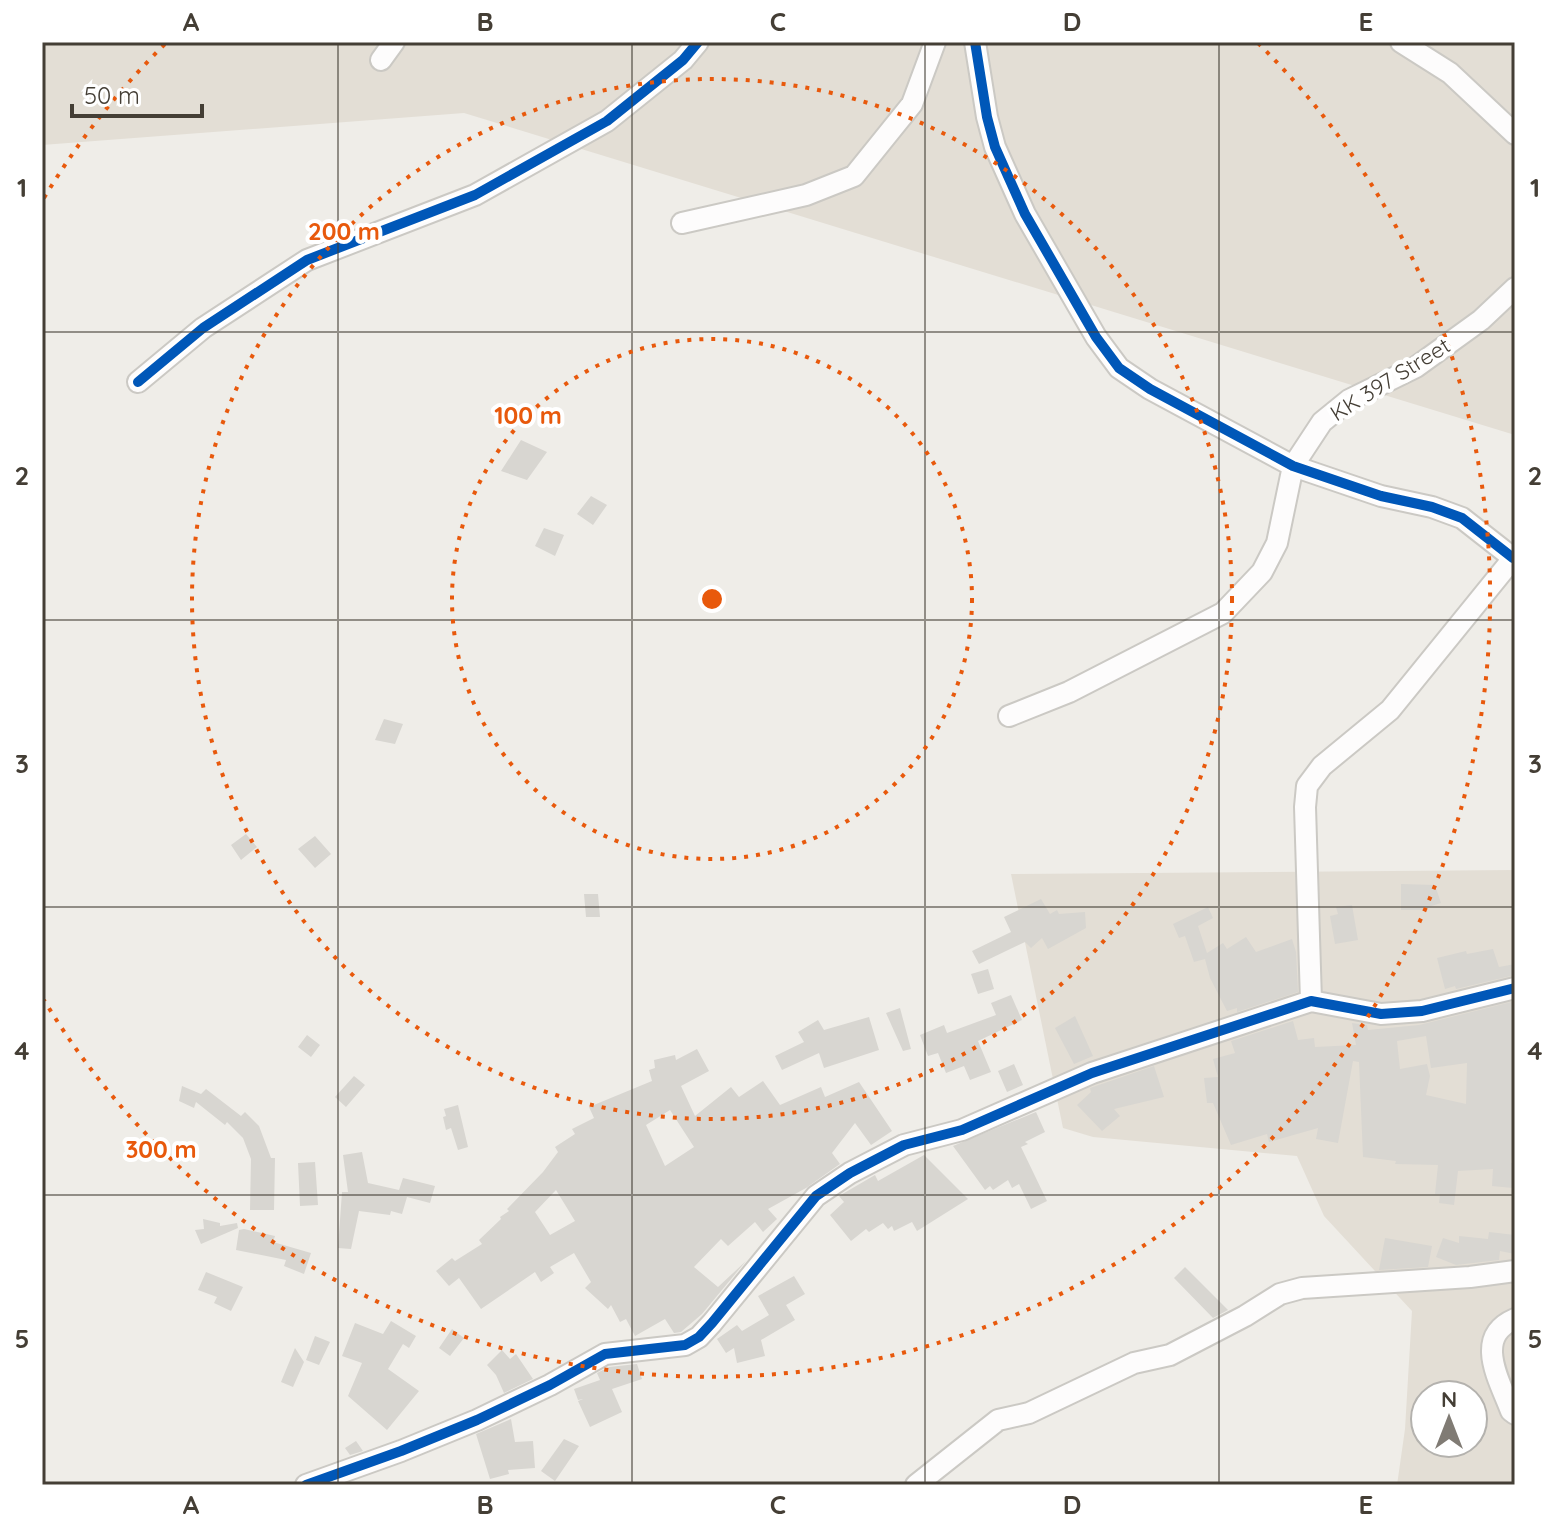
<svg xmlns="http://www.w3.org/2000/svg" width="1557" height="1527" viewBox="0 0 1557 1527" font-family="Quicksand,sans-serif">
<rect width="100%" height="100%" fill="#efede8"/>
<!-- residential -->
<path fill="#e3ded5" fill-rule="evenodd" d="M 42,42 L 1515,42 L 1515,435 L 464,113 L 42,145 Z
M 1515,870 L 1515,1485 L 1397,1485 L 1405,1429 L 1412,1311 L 1324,1216 L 1297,1156 L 1093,1137 L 1063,1128 L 1011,874 ZM 1425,1395 L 1473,1395 L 1473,1443 L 1425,1443 Z"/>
<!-- building -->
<path fill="#d8d6d1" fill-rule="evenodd" d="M 521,440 L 547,452 L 527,480 L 501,471 Z
M 591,496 L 607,505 L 593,525 L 577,514 Z
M 544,528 L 564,535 L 555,556 L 535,546 Z
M 384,719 L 403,724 L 395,744 L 375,740 Z
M 246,834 L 257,847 L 241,860 L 231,845 Z
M 315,836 L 331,854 L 315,868 L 298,849 Z
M 1401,884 L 1435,885 L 1441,903 L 1425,908 L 1425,910 L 1401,910 Z
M 584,894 L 598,894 L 600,917 L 586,917 Z
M 1041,899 L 1050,914 L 1057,910 L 1059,914 L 1085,912 L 1086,928 L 1048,949 L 1042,938 L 1031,948 L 1025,942 L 979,964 L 972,951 L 1011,932 L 1004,917 Z
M 1352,905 L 1358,940 L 1335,944 L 1330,916 L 1338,914 L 1336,907 Z
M 1208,907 L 1213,918 L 1198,926 L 1207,953 L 1223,943 L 1227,949 L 1246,937 L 1256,952 L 1292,939 L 1296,952 L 1298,992 L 1237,1012 L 1237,1008 L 1227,1011 L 1210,978 L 1205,959 L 1194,962 L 1185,936 L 1179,938 L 1173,924 Z
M 1493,949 L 1499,967 L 1515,964 L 1515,975 L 1456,989 L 1455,986 L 1445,989 L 1437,958 L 1466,951 L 1467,954 Z
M 988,969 L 994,989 L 978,994 L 971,974 Z
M 1011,995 L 1022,1020 L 978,1041 L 991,1072 L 970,1080 L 964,1066 L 946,1073 L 938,1053 L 928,1056 L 920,1035 L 944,1025 L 947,1033 L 996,1015 L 991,1003 Z
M 1515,1001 L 1515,1134 L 1511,1163 L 1515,1163 L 1513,1188 L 1492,1186 L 1493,1169 L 1458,1171 L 1454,1205 L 1439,1203 L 1440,1194 L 1435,1194 L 1438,1165 L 1395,1164 L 1396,1161 L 1363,1157 L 1359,1062 L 1353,1061 L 1338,1143 L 1316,1139 L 1318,1128 L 1269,1142 L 1267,1134 L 1231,1145 L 1213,1103 L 1207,1103 L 1204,1078 L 1218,1077 L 1213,1059 L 1235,1053 L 1231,1041 L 1293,1021 L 1298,1040 L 1314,1038 L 1315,1047 L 1356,1045 L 1352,1023 L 1367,1025 L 1368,1030 L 1419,1025 ZM 1426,1036 L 1431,1068 L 1467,1063 L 1466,1104 L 1426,1095 L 1430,1076 L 1427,1064 L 1400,1069 L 1397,1041 Z
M 900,1008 L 911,1049 L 903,1051 L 886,1013 Z
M 1075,1016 L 1093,1056 L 1074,1064 L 1055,1028 Z
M 869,1017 L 879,1050 L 824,1068 L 819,1053 L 782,1070 L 775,1056 L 804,1042 L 798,1032 L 818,1020 L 824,1030 Z
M 307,1035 L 320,1045 L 311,1057 L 298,1047 Z
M 697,1049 L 709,1071 L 681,1086 L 695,1116 L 731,1087 L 739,1097 L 763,1081 L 780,1105 L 821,1087 L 825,1097 L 859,1082 L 892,1131 L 871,1145 L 855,1123 L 832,1153 L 840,1164 L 806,1188 L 768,1209 L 777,1219 L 763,1232 L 755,1222 L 728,1246 L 721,1239 L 694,1267 L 718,1287 L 746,1261 L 702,1314 L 681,1332 L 674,1333 L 665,1319 L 635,1336 L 626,1319 L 620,1322 L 611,1305 L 608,1309 L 585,1288 L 591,1282 L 574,1253 L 550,1267 L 554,1273 L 541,1282 L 535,1272 L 481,1309 L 459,1278 L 449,1286 L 436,1271 L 452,1258 L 455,1261 L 482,1244 L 479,1240 L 501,1219 L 500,1217 L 509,1211 L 507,1209 L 543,1172 L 558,1152 L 555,1147 L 575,1134 L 572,1129 L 594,1118 L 589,1107 L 652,1081 L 649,1070 L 655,1068 L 654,1060 L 675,1055 L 676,1060 ZM 670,1110 L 694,1147 L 665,1166 L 646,1125 ZM 556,1190 L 575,1221 L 550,1235 L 535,1212 Z
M 1014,1064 L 1023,1085 L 1007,1092 L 998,1071 Z
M 1154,1066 L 1164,1097 L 1114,1109 L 1120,1116 L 1102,1131 L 1077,1105 L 1091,1092 L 1090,1088 Z
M 354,1076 L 365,1085 L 346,1107 L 335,1097 Z
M 182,1086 L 201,1094 L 206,1089 L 241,1116 L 245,1112 L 259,1126 L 271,1158 L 275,1158 L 274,1210 L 250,1210 L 251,1159 L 243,1138 L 227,1122 L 225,1125 L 196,1102 L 194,1108 L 179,1101 Z
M 458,1105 L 468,1147 L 458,1150 L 451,1128 L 446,1130 L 443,1117 L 446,1116 L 444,1109 Z
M 1036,1112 L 1045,1132 L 1025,1142 L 1028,1144 L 1021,1147 L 1047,1201 L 1031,1209 L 1019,1184 L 1012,1188 L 1008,1180 L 993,1190 L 990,1186 L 985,1190 L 953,1146 Z
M 362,1152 L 368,1183 L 399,1190 L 403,1178 L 435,1186 L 430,1203 L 407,1197 L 402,1214 L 391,1211 L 390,1215 L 359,1211 L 351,1249 L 338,1248 L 342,1192 L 348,1192 L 343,1155 Z
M 924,1155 L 968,1199 L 917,1231 L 912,1222 L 894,1231 L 892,1226 L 888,1229 L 883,1223 L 869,1232 L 866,1229 L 851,1241 L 830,1215 L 844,1202 L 839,1196 L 875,1175 L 878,1181 Z
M 315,1162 L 318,1205 L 300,1206 L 298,1163 Z
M 203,1219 L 220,1223 L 220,1226 L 237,1223 L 238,1228 L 201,1244 L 195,1230 L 204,1229 Z
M 244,1229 L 275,1236 L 273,1242 L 311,1253 L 304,1274 L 284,1266 L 286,1260 L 236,1250 L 239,1230 Z
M 1489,1232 L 1515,1235 L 1515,1254 L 1500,1251 L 1499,1260 L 1456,1265 L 1436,1257 L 1443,1238 L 1459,1243 L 1459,1236 L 1488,1239 Z
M 1385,1238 L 1432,1246 L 1428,1267 L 1379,1270 Z
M 1185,1267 L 1228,1310 L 1213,1318 L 1174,1278 Z
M 206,1272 L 243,1287 L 231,1311 L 214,1303 L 217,1297 L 198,1290 Z
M 794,1276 L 805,1294 L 786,1305 L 795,1320 L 761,1340 L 765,1356 L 737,1363 L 734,1348 L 726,1353 L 717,1339 L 737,1325 L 742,1331 L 769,1315 L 758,1296 Z
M 391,1321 L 416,1336 L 409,1348 L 403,1344 L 388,1369 L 419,1391 L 387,1430 L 348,1396 L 362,1363 L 342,1356 L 355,1323 L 383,1334 Z
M 452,1329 L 464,1338 L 450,1356 L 439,1348 Z
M 315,1336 L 330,1342 L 319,1365 L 306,1360 Z
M 295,1348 L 304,1362 L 293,1387 L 281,1382 Z
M 502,1350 L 510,1359 L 516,1354 L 533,1379 L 504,1393 L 496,1375 L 487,1365 Z
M 637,1364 L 642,1379 L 612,1389 L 622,1412 L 590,1427 L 578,1401 L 583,1399 L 578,1400 L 574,1389 L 600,1380 L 597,1373 L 609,1367 Z
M 511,1419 L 515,1442 L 533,1441 L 535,1468 L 508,1470 L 509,1474 L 490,1479 L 476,1434 Z
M 564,1439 L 579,1446 L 555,1481 L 541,1471 Z
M 356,1441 L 363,1451 L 350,1455 L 345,1448 Z"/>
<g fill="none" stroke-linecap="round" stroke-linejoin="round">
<!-- minor casing -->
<g stroke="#cbc9c4" stroke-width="24">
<path id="minor" d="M 975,42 L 987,117 L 995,147 L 1025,214 L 1096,337 L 1119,368 L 1150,389 L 1293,466 L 1381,496 L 1432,507 L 1462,518 L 1513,558
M 1401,42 L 1450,73 L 1515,134
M 381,60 L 394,42
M 682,223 L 806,195 L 854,176 L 912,104 L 935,42
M 138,382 L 203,328 L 307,260 L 475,195 L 607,121 L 683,60 L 698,42
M 1009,716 L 1069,692 L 1223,613 L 1262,572 L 1277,543 L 1293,466 L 1322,422 L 1349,400 L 1416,367 L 1481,320 L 1515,288
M 1311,1001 L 1305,807 L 1307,786 L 1322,766 L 1390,710 L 1515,556
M 1515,1319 C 1473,1337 1499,1379 1511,1411 L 1515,1414
M 306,1485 L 401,1451 L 477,1420 L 550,1385 L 605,1354 L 685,1345 L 699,1337 L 712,1323 L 816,1196 L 850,1173 L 904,1145 L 962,1130 L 1092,1073 L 1311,1001 L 1381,1014 L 1422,1011 L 1515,988
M 916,1485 L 998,1420 L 1029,1413 L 1134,1363 L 1170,1355 L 1245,1316 L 1280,1294 L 1302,1288 L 1470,1277 L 1515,1271"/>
</g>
<!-- minor -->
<use href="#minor" stroke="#fdfcfc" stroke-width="20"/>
<!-- cycleway casing -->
<g stroke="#fff" stroke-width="15">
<path id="cycleway" d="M 975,42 L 987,117 L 995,147 L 1025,214 L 1096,337 L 1119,368 L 1150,389 L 1293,466 L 1381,496 L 1432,507 L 1462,518 L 1513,558
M 138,382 L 203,328 L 307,260 L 475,195 L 607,121 L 683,60 L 698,42
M 306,1485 L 401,1451 L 477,1420 L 550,1385 L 605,1354 L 685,1345 L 699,1337 L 712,1323 L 816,1196 L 850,1173 L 904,1145 L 962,1130 L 1092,1073 L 1311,1001 L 1381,1014 L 1422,1011 L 1515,988"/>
</g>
<!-- cycleway -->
<use href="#cycleway" stroke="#0057b8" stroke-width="10"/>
</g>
<!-- grid -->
<path fill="none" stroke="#443e35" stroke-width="2" stroke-opacity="0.55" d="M 338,42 L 338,1485M 632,42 L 632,1485M 925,42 L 925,1485M 1219,42 L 1219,1485M 42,332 L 1515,332M 42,620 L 1515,620M 42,907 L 1515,907M 42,1195 L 1515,1195"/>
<!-- distance rings -->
<g fill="none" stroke="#e8590c" stroke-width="4" stroke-dasharray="4 8">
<circle cx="712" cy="599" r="260"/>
<circle cx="712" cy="599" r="520"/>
<path d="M44 198A779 779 0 0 1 166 43M1258 43A779 779 0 1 1 44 1000"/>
</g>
<g text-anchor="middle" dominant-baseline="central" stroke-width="8" stroke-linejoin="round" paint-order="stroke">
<!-- street labels -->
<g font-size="22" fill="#443e35" stroke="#fff">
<text transform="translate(1390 379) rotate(-32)">KK 397 Street</text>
</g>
</g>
<circle cx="712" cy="599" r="12" fill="#e8590c" stroke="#fff" stroke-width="4"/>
<g font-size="24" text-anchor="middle" font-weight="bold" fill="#e8590c" stroke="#fff" stroke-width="8" stroke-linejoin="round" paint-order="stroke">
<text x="344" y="240">200 m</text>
<text x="528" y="424">100 m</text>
<text x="161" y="1158">300 m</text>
</g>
<!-- border -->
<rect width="1557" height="1527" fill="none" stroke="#ffffff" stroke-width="88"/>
<!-- north arrow -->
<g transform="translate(1449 1419)"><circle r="38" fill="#ffffff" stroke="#b4b2ae" stroke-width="2"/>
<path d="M0-6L14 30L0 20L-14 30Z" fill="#807b74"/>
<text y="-12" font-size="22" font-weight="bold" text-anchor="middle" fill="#443e35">N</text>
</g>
<!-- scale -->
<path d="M72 104v12h130v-12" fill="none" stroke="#443e35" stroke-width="4"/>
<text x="84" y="104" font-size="24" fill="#443e35" stroke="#ffffff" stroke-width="6" paint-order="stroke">50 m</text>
<rect x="44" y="44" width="1469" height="1439" fill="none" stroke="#443e35" stroke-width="3"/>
<g font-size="26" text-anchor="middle" font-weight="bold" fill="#443e35">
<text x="191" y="31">A</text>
<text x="485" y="31">B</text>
<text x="778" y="31">C</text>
<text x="1072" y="31">D</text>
<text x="1366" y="31">E</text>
<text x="22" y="197">1</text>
<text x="1535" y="197">1</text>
<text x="22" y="485">2</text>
<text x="1535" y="485">2</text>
<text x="22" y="773">3</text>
<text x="1535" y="773">3</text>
<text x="22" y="1060">4</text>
<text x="1535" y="1060">4</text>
<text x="22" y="1348">5</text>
<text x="1535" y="1348">5</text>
<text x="191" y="1514">A</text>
<text x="485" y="1514">B</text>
<text x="778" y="1514">C</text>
<text x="1072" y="1514">D</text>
<text x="1366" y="1514">E</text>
</g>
</svg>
